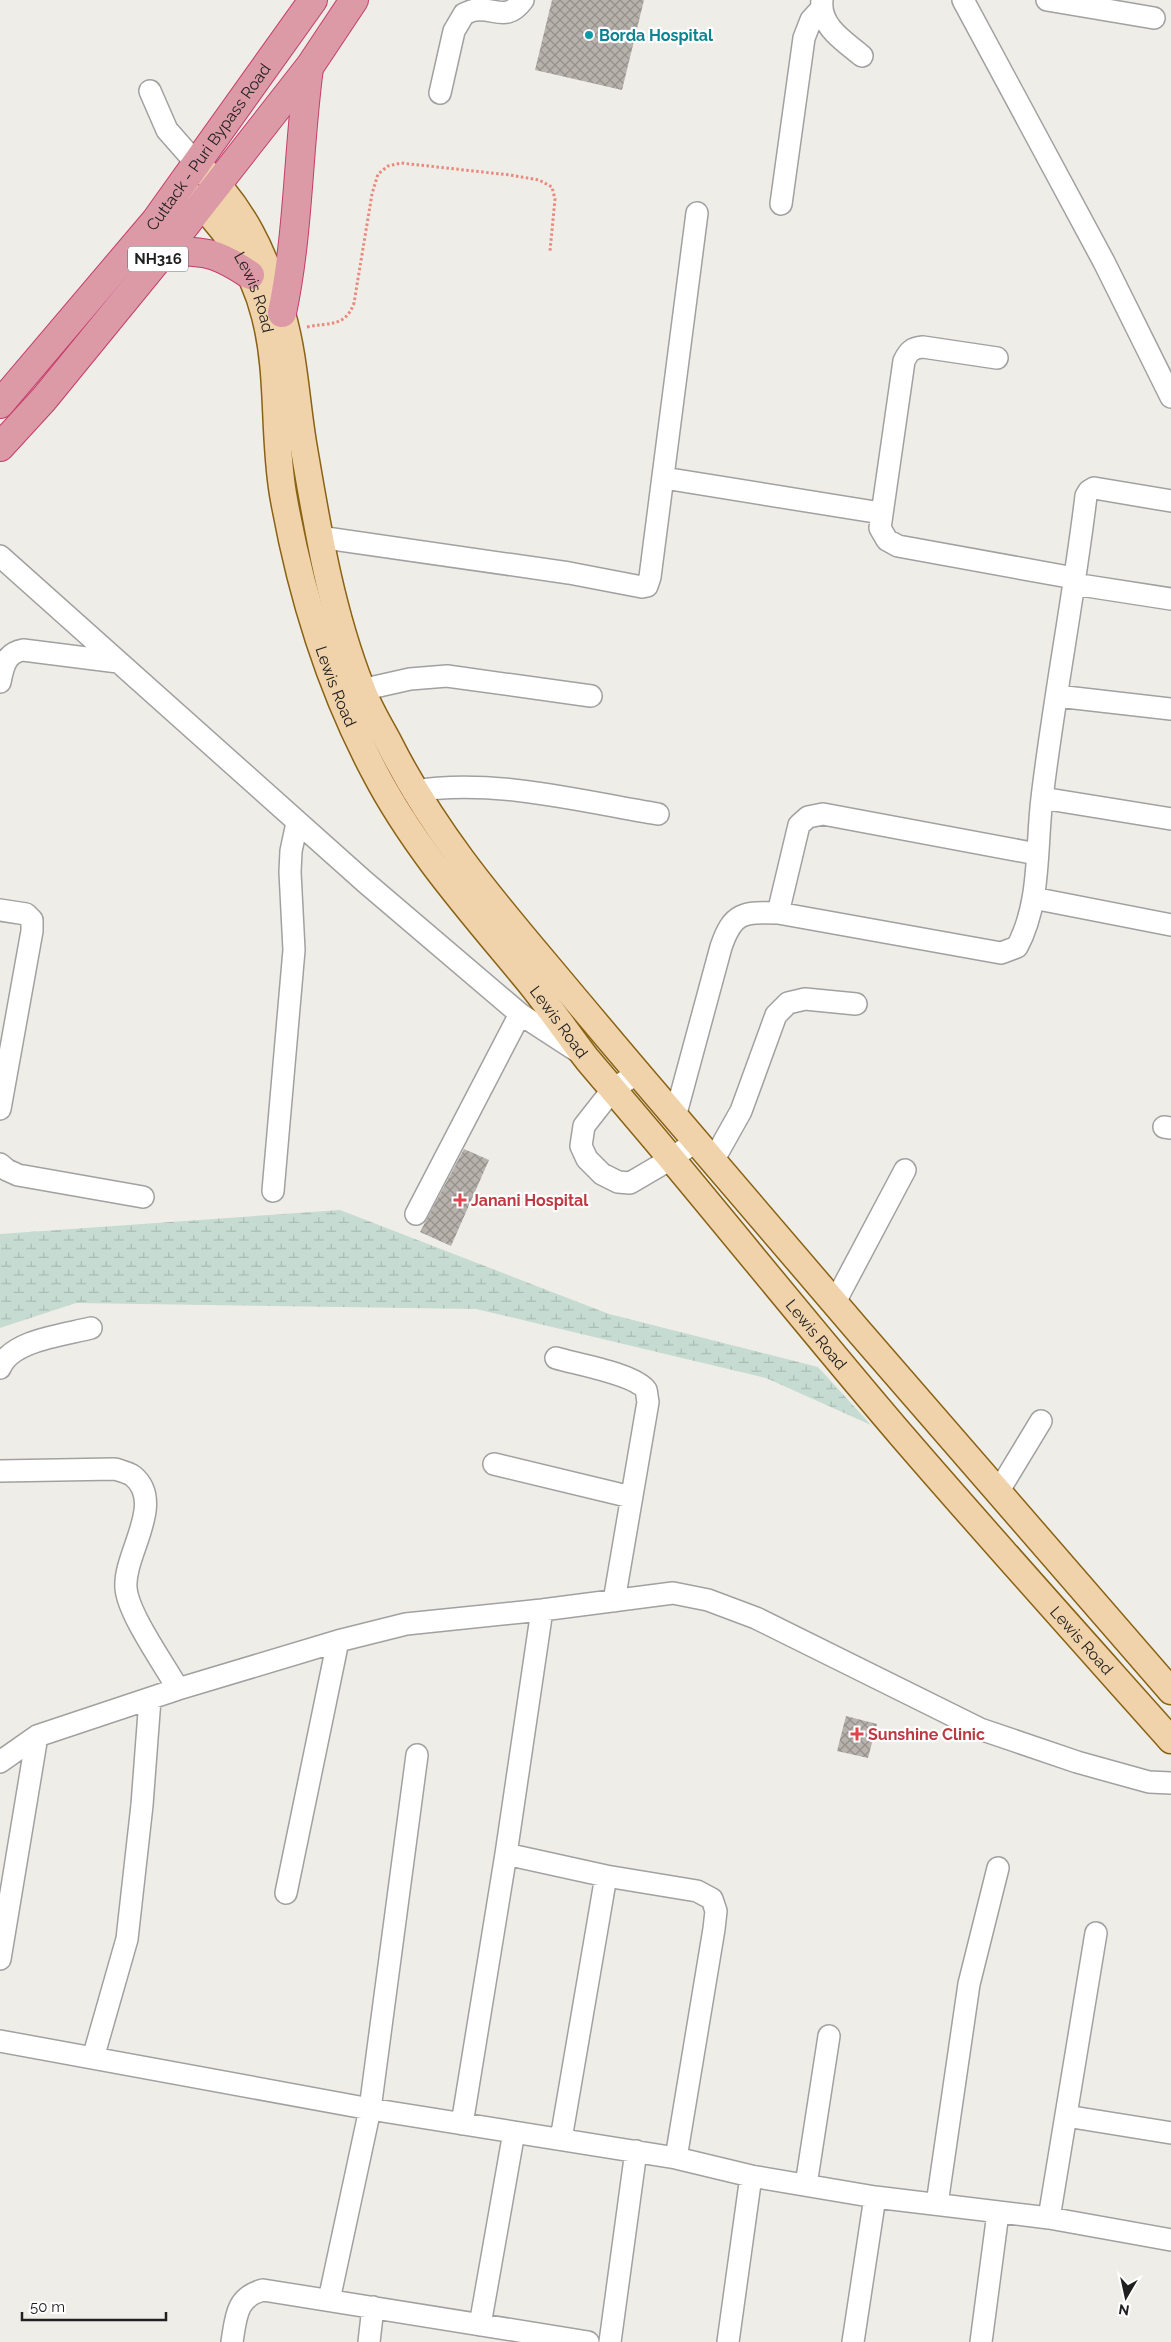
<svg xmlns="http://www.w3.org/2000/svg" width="1171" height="2342" viewBox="0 0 1171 2342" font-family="Raleway,sans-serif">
<defs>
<pattern id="wetland-marsh" width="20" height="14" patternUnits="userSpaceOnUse" patternTransform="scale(1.25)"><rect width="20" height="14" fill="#c6dbd2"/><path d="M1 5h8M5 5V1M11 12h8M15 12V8" fill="none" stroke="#aabcb4"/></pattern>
<pattern id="building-cross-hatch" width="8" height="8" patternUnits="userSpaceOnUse" patternTransform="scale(1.25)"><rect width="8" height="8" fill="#b8b2ad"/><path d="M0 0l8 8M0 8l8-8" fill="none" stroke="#95908c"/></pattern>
</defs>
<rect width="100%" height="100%" fill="#efede7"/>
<!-- wetland -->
<path fill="url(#wetland-marsh)" d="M 340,1210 L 609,1314 L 818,1367 L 871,1425 L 766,1378 L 476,1309 L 76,1303 L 0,1328 L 0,1234 Z"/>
<!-- building -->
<path fill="url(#building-cross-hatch)" d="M 552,0 L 644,0 L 622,90 L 535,70 Z
M 464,1149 L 489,1160 L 451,1246 L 420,1232 Z
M 846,1716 L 877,1724 L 868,1758 L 837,1751 Z"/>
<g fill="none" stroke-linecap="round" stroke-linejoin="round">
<!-- minor casing -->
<g stroke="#a1a1a1" stroke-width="24">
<path id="minor" d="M 822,0 C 819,26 844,41 862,56
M 963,0 L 1104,262 L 1171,397
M 1047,0 L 1154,18
M 150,91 L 167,130 L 196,163
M 440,93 L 454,31 L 464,14 C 467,13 472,10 476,10 C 496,8 507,22 523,0
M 781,204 L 804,38 L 811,20 L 821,9
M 997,358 L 923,347 C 912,348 909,351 904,361 L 880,528 L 887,540 L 898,546 L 1074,578
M 664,478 L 881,513
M 319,537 L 569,573 L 642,587 L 647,586 L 650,577 L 697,213
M 0,556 L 365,882 L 520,1014 L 577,1051
M 1074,584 L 1171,599
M 0,682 C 3,666 6,653 23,650 L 118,662
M 361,690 L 410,679 L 447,676 L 591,696
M 1057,696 L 1171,709
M 413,791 C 494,778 578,801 658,814
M 1042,798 L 1171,819
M 1033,898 L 1171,925
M 0,910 L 26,914 L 32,920 L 32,931 L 0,1109
M 778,913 L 799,825 L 808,817 L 823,814 L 1037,854
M 638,1073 L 613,1089 L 584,1126 L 581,1146 L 587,1159 L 602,1174 L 618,1182 L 630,1183 L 671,1159 L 696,1141
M 675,1117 L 721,947 C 733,912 743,912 778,913 L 1001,953 L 1017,947 C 1041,903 1036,847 1042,798 C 1054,697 1074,597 1086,496 L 1089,491 L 1094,488 L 1171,501
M 1164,1127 L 1171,1128
M 713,1161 L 741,1111 L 776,1015 L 788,1003 L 805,999 L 856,1004
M 0,1164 L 7,1170 L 18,1175 L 143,1197
M 273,1191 L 294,950 L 290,872 L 291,851 L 297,823
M 416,1214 L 520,1014
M 835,1302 L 905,1170
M 556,1358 C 576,1364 635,1374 646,1390 C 647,1393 647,1398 648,1402 L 614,1601
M 0,1368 C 11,1340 64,1335 91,1328
M 494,1464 L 631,1497
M 0,1471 L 115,1469 C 121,1471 129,1473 133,1476 C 166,1503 123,1555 126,1588 C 128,1614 164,1664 178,1689
M 998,1492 L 1041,1421
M 0,1762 L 37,1736 L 178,1689 L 338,1641 L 406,1624 L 542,1610 L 673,1593 L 708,1600 L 756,1618 L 980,1729 L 1077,1762 L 1149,1782 L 1171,1783
M 506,1854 L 606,1876 L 697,1891 L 712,1899 L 716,1911 L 714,1929 L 676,2158
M 286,1893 L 338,1641
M 0,1959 L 37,1736
M 0,2041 L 370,2109 L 676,2158 L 751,2176 L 875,2197 L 1049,2218 L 1171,2240
M 93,2058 L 127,1939 L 142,1805 L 150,1699
M 1066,2116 L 1171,2133
M 462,2124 L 506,1854 L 542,1610
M 561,2139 L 606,1876
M 806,2185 L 829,2036
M 937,2204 L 969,1984 L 998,1868
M 1049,2218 L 1096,1933
M 329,2300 L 370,2109 L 417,1755
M 480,2325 L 514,2132
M 232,2342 C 236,2317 236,2297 263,2290 L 588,2342
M 369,2342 L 373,2307
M 610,2342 L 636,2151
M 728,2342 L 751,2176
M 853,2342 L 875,2197
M 981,2342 L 998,2213"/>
</g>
<!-- major casing -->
<g stroke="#896213" stroke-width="29">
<g id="major">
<path d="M 196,163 C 242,204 266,255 282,314 C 294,355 296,400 303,443 C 317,525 330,608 361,687 C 368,707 380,726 390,745 C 432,828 486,893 546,964 C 582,1007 618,1050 654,1092 C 825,1293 997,1492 1171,1691"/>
<path id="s1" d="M 185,191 C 223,221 253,268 265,316 C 280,373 273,435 283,494 C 300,591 328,684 374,771 C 415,850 474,915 530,983 C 550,1008 568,1034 587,1059 C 609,1085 632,1112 654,1138 C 737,1237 818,1338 902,1436 C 990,1538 1081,1639 1171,1740"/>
</g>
</g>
<!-- highway casing -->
<g stroke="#c53c6b" stroke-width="30">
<g id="highway">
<path d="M 165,251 C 205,251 216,252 250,275"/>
<path d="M 282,313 C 299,232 298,149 309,68"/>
<path id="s2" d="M 0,404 L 156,220 L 313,0"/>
<path d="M 0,447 L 44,399 L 173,241 L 310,66 L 354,0"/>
</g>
</g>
<!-- path -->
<path stroke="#e98a7f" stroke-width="3" stroke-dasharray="2.5 2.5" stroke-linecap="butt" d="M 307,327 C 329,322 345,328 354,303 L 372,194 L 378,174 L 388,166 L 401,163 L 510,175 L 539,180 L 552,187 L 555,199 L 550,251"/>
<!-- minor -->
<use href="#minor" stroke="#fff" stroke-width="21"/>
<!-- major -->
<use href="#major" stroke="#f1d3ab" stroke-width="26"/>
<!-- highway -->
<use href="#highway" stroke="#dc99a6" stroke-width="28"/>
</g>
<!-- markers -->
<circle fill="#0f9aa8" stroke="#fff" stroke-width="2" cx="589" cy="35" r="5"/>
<g fill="#e0444e" stroke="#fff" stroke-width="2">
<path d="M457.5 1192.5h5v5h5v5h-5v5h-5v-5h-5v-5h5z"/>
<path d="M854.5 1726.5h5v5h5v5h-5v5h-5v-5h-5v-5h5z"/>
</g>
<g text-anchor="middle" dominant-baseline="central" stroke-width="4.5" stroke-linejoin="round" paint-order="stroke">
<!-- shield labels -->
<rect fill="#fff" stroke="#636363" stroke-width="1" x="128" y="246.5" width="60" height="25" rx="4"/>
<g font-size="15" font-weight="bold" fill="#202020">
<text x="158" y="259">NH316</text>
</g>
<!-- culture labels -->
<g font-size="16" font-weight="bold" fill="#0d838f" stroke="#fff" text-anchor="start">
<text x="599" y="35">Borda Hospital</text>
</g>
<!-- street labels -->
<g font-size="16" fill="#202020" stroke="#fff">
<text stroke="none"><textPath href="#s2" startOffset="331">Cuttack - Puri Bypass Road</textPath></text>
<text stroke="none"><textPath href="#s1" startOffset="125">Lewis Road</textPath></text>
<text stroke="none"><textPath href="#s1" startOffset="530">Lewis Road</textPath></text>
<text stroke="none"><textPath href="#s1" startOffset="935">Lewis Road</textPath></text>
<text stroke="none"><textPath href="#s1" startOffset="1340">Lewis Road</textPath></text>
<text stroke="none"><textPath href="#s1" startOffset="1745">Lewis Road</textPath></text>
</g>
<!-- health labels -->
<g font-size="16" font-weight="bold" fill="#be3a42" stroke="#fff" text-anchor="start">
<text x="471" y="1200">Janani Hospital</text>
<text x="868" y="1734">Sunshine Clinic</text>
</g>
</g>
<!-- north arrow -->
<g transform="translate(1126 2297) rotate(189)" stroke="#ffffff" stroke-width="4" paint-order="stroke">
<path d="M0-4L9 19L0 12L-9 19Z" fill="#202020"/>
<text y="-8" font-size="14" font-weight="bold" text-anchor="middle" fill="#202020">N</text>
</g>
<!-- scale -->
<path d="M22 2312v8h144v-8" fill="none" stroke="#202020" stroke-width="2.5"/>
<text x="30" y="2312" font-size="15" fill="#202020" stroke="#ffffff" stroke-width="4" paint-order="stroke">50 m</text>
</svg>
